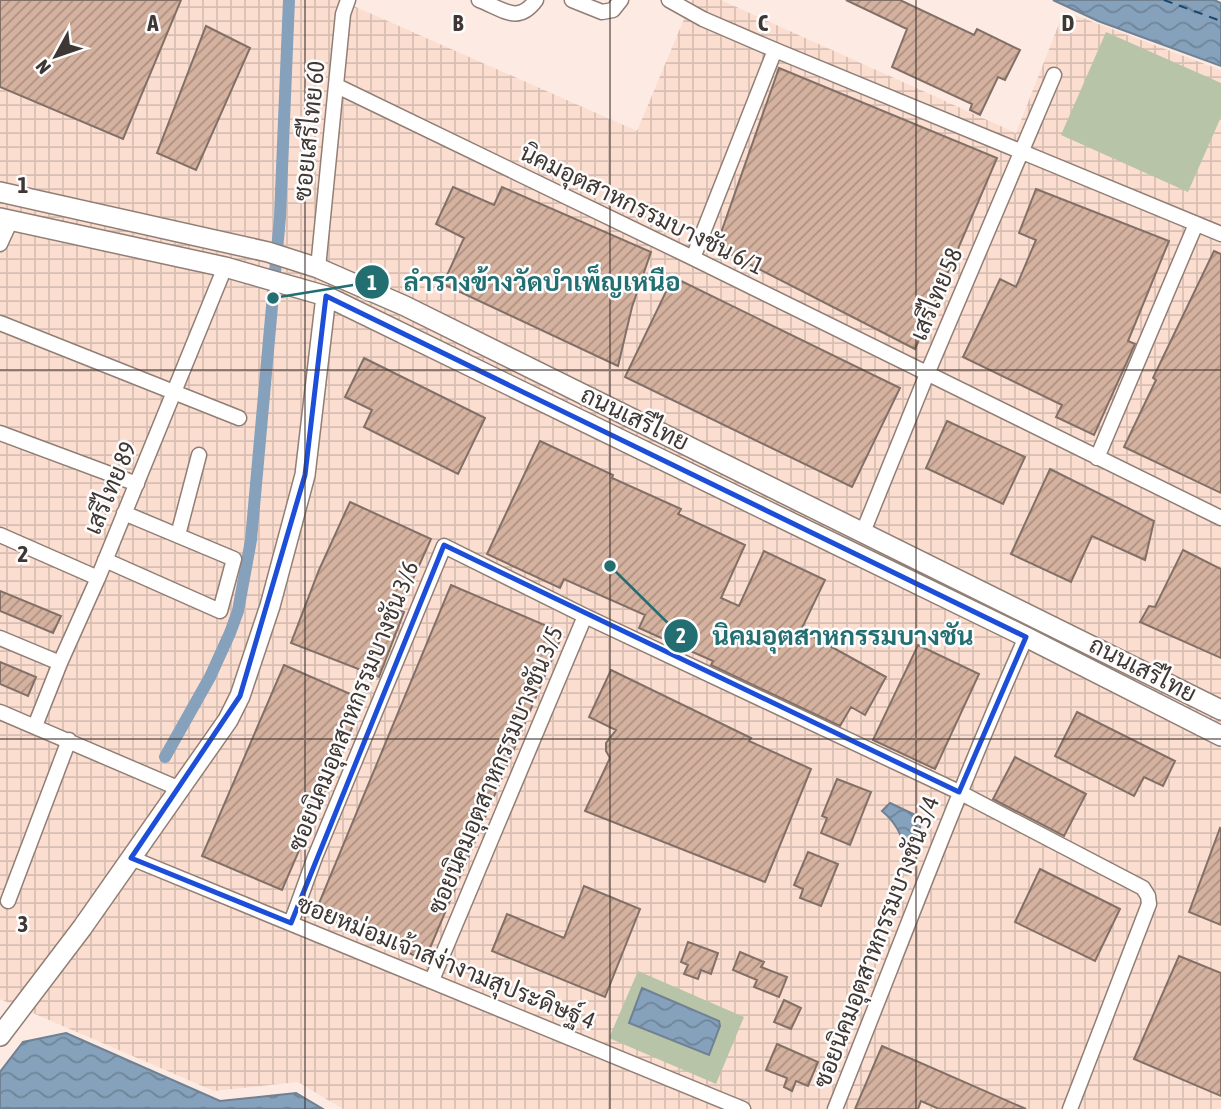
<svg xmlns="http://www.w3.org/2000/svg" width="1221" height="1109" viewBox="0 0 1221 1109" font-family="'Asap Condensed',Sarabun,sans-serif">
<defs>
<pattern id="industrial-grid" width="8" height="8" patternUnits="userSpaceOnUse" patternTransform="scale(1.75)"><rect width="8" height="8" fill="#fbded0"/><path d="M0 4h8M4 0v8" fill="none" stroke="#d8bfb3"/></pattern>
<pattern id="water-waves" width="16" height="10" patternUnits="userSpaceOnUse" patternTransform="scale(1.75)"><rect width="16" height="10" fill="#85a1bb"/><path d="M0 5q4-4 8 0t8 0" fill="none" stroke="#6e8499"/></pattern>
<pattern id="building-hatch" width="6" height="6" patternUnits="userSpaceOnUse" patternTransform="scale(1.75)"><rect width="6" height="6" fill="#d5b19f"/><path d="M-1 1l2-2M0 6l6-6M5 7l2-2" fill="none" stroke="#ae9182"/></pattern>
</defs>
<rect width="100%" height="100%" fill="#fdebe3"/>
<!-- industrial -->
<path fill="url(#industrial-grid)" d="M 0,0 L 340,0 L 637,131 L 692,0 L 721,0 L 1016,133 L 1064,11 L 1221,70 L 1221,1109 L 343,1109 L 298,1082 L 214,1091 L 0,999 Z"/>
<!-- green -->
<path fill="#b7c4a8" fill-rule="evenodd" d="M 1106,32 L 1221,83 L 1221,117 L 1188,192 L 1061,135 Z
M 638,971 L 744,1017 L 716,1084 L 609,1038 ZM 642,989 L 646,989 L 719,1020 L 630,1023 Z"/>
<!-- water -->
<path fill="url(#water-waves)" stroke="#708192" stroke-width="2" d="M 1053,0 L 1214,0 L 1221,3 L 1221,66 L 1098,21 Z
M 890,803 L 922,818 L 919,832 L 907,849 L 904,849 C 902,833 894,821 882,811 Z
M 642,988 L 719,1021 L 720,1026 L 709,1055 L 629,1023 Z
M 66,1033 L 220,1101 L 296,1093 L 323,1109 L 0,1108 L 0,1072 L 23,1042 Z"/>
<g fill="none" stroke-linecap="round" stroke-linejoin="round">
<!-- canal -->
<path stroke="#85a1bb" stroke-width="12" d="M 165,757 L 210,677 L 230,633 L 238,611 L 251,540 L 280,217 L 289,0"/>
<!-- ferry -->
<path stroke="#1b466c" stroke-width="2" stroke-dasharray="9 7" stroke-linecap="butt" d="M 1164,0 L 1221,21"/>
</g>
<!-- building -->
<path fill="url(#building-hatch)" stroke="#827067" stroke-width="2" d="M 0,0 L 181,0 L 123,139 L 0,87 Z
M 846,0 L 900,0 L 974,35 L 977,29 L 1020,50 L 1005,80 L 998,77 L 980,115 L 970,110 L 972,104 L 892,67 L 907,29 Z
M 206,26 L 250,48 L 196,170 L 157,153 Z
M 779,68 L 997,158 L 915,349 L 716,247 Z
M 453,187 L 494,205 L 502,187 L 651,252 L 632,307 L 618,366 L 443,284 L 464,238 L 436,224 Z
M 1036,189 L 1169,241 L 1128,341 L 1135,344 L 1094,435 L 1056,417 L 1062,405 L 963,357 L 1000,279 L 1016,287 L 1036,240 L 1019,233 Z
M 1214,251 L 1221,254 L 1221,493 L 1124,447 L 1156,380 L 1153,378 Z
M 673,277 L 900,388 L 852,487 L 625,377 Z
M 364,358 L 485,418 L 458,474 L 364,427 L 372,410 L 345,397 Z
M 947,421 L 1025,457 L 1003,504 L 926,468 Z
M 540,441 L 613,475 L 612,478 L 681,509 L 678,514 L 745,545 L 721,598 L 739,606 L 764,551 L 825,580 L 801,630 L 886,677 L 865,715 L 851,707 L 840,726 L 711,665 L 713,661 L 639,628 L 645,615 L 564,579 L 560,588 L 487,554 Z
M 1050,469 L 1154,521 L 1145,560 L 1092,536 L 1071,582 L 1011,554 Z
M 350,502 L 431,539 L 399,610 L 404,612 L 379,677 L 291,643 L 319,570 Z
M 1183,550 L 1221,569 L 1221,658 L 1140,622 L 1149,606 L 1155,607 Z
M 451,585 L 563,633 L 425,960 L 315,913 Z
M 0,591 L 61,616 L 53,633 L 0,611 Z
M 918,645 L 979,674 L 935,769 L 873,740 Z
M 0,662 L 36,677 L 28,696 L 0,684 Z
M 284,665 L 364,700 L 282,890 L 202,856 Z
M 611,670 L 751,738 L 749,741 L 811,769 L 765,882 L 585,811 L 610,758 L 606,751 L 606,743 L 616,730 L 589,717 Z
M 1077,712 L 1175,761 L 1163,786 L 1144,777 L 1134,796 L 1055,756 Z
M 1015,757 L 1086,794 L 1064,836 L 993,799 Z
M 837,779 L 871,792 L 850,845 L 821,833 L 827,818 L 822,816 Z
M 1220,828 L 1221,829 L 1221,925 L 1189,912 Z
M 808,852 L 838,864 L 821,906 L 800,898 L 803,889 L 794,885 Z
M 1040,869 L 1120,909 L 1095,961 L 1015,922 Z
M 584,886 L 640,909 L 605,997 L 492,951 L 507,914 L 564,938 Z
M 688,942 L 718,953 L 711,974 L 701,970 L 698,979 L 684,974 L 688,965 L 681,962 Z
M 740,952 L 764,962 L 761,967 L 787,977 L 779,997 L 754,987 L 757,980 L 733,970 Z
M 1179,956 L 1221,973 L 1221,1096 L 1134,1059 Z
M 784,1000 L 801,1008 L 791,1029 L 774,1022 Z
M 777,1044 L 818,1062 L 808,1086 L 796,1081 L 792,1091 L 784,1087 L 787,1078 L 766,1070 Z
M 882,1046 L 1026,1109 L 939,1109 L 921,1101 L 918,1109 L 855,1109 Z"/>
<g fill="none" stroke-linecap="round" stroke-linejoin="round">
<!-- street casing -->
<g stroke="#917e75" stroke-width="17">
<path id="street" d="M 479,0 C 503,9 518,25 536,0
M 572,0 L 602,12 L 613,10 L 621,0
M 669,0 L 703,19 L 775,50 L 1221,234
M 337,86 L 693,258 L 1221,518
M 0,244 L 11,220
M 693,258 L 775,50
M 318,268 L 343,14 L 348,0
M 0,323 L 239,418
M 0,433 L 137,484
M 1097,458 L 1196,224
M 863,532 L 927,374 L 1054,75
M 0,535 L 98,578
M 178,535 L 199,455
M 105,560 L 220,611 L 234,559 L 124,513
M 0,638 L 60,663
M 0,712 L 180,789
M 35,726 L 60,663 L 98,578 L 225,267
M 131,858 L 743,1109
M 8,901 L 69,740
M 291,923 L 315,857 L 444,546 L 585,616 L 959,792 L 1143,888 L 1148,896 L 1149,904 L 1070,1109
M 432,980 L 585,616
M 835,1109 C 898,952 957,793 1026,637"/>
</g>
<!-- secondary casing -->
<g stroke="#917e75" stroke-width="22">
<path id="secondary" d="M 0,192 L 268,252 L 318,268 L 405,306 L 1221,710
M 0,218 L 225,267 L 326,296 L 1026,637 L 1221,736
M 0,1036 L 82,928 L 228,720 L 240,696 L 270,606 L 305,475 L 326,296"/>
</g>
<!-- street -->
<use href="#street" stroke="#fff" stroke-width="14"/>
<!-- secondary -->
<use href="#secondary" stroke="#fff" stroke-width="19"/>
</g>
<!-- marked area -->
<path fill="none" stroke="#1d4ed8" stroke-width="5" stroke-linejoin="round" d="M 326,296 L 1026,637 L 959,792 L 444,545 L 291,923 L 131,858 L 240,696 L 305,475 Z"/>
<!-- grid -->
<path fill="none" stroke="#3f3733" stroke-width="2" stroke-opacity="0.55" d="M 305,0 L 305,1109M 610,0 L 610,1109M 916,0 L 916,1109M 0,370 L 1221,370M 0,739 L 1221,739"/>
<g text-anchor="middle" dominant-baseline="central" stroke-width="5" stroke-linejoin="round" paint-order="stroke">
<!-- street labels -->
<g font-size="24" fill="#3f3733" stroke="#fdfdfd">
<text transform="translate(309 131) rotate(-84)">ซอยเสรีไทย 60</text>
<text transform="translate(642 209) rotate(26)">นิคมอุตสาหกรรมบางชัน 6/1</text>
<text transform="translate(936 294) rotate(-67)">เสรีไทย 58</text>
<text transform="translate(635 418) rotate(26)">ถนนเสรีไทย</text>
<text transform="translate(110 488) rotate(-67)">เสรีไทย 89</text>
<text transform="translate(1143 669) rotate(27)">ถนนเสรีไทย</text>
<text transform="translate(353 706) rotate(-68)">ซอยนิคมอุตสาหกรรมบางชัน 3/6</text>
<text transform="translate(495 770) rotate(-67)">ซอยนิคมอุตสาหกรรมบางชัน 3/5</text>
<text transform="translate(876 942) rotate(-69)">ซอยนิคมอุตสาหกรรมบางชัน 3/4</text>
<text transform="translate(446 962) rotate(22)">ซอยหม่อมเจ้าสง่างามสุประดิษฐ์ 4</text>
</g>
</g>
<g font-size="23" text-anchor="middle" font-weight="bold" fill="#3f3733" stroke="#fdfdfd" stroke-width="5" stroke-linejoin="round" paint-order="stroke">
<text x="153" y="31">A</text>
<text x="458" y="31">B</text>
<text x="763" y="31">C</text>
<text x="1068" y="31">D</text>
<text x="23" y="193">1</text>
<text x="23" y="562">2</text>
<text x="23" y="932">3</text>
</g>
<!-- callouts -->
<path fill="none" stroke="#236e70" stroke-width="2.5" d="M273 298L372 282M610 566L681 636"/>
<g fill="#236e70" stroke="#fdfdfd" stroke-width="2.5">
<circle cx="273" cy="298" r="7"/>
<circle cx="610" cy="566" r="7"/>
<circle cx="372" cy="282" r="18"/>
<circle cx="681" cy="636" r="18"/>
</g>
<g font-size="21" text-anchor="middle" font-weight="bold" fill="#fff">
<text x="372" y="290">1</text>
<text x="681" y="643">2</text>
</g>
<g font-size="26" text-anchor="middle" font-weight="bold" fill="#236e70" stroke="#fdfdfd" stroke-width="5" stroke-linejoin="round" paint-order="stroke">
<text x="542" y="291">ลำรางข้างวัดบำเพ็ญเหนือ</text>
<text x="843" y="645">นิคมอุตสาหกรรมบางชัน</text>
</g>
<!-- north arrow -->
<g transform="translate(56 56) rotate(230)" stroke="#fdfdfd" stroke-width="5" paint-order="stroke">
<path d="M0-5L12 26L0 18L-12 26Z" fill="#3f3733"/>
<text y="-10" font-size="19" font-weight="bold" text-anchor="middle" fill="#3f3733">N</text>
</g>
</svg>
